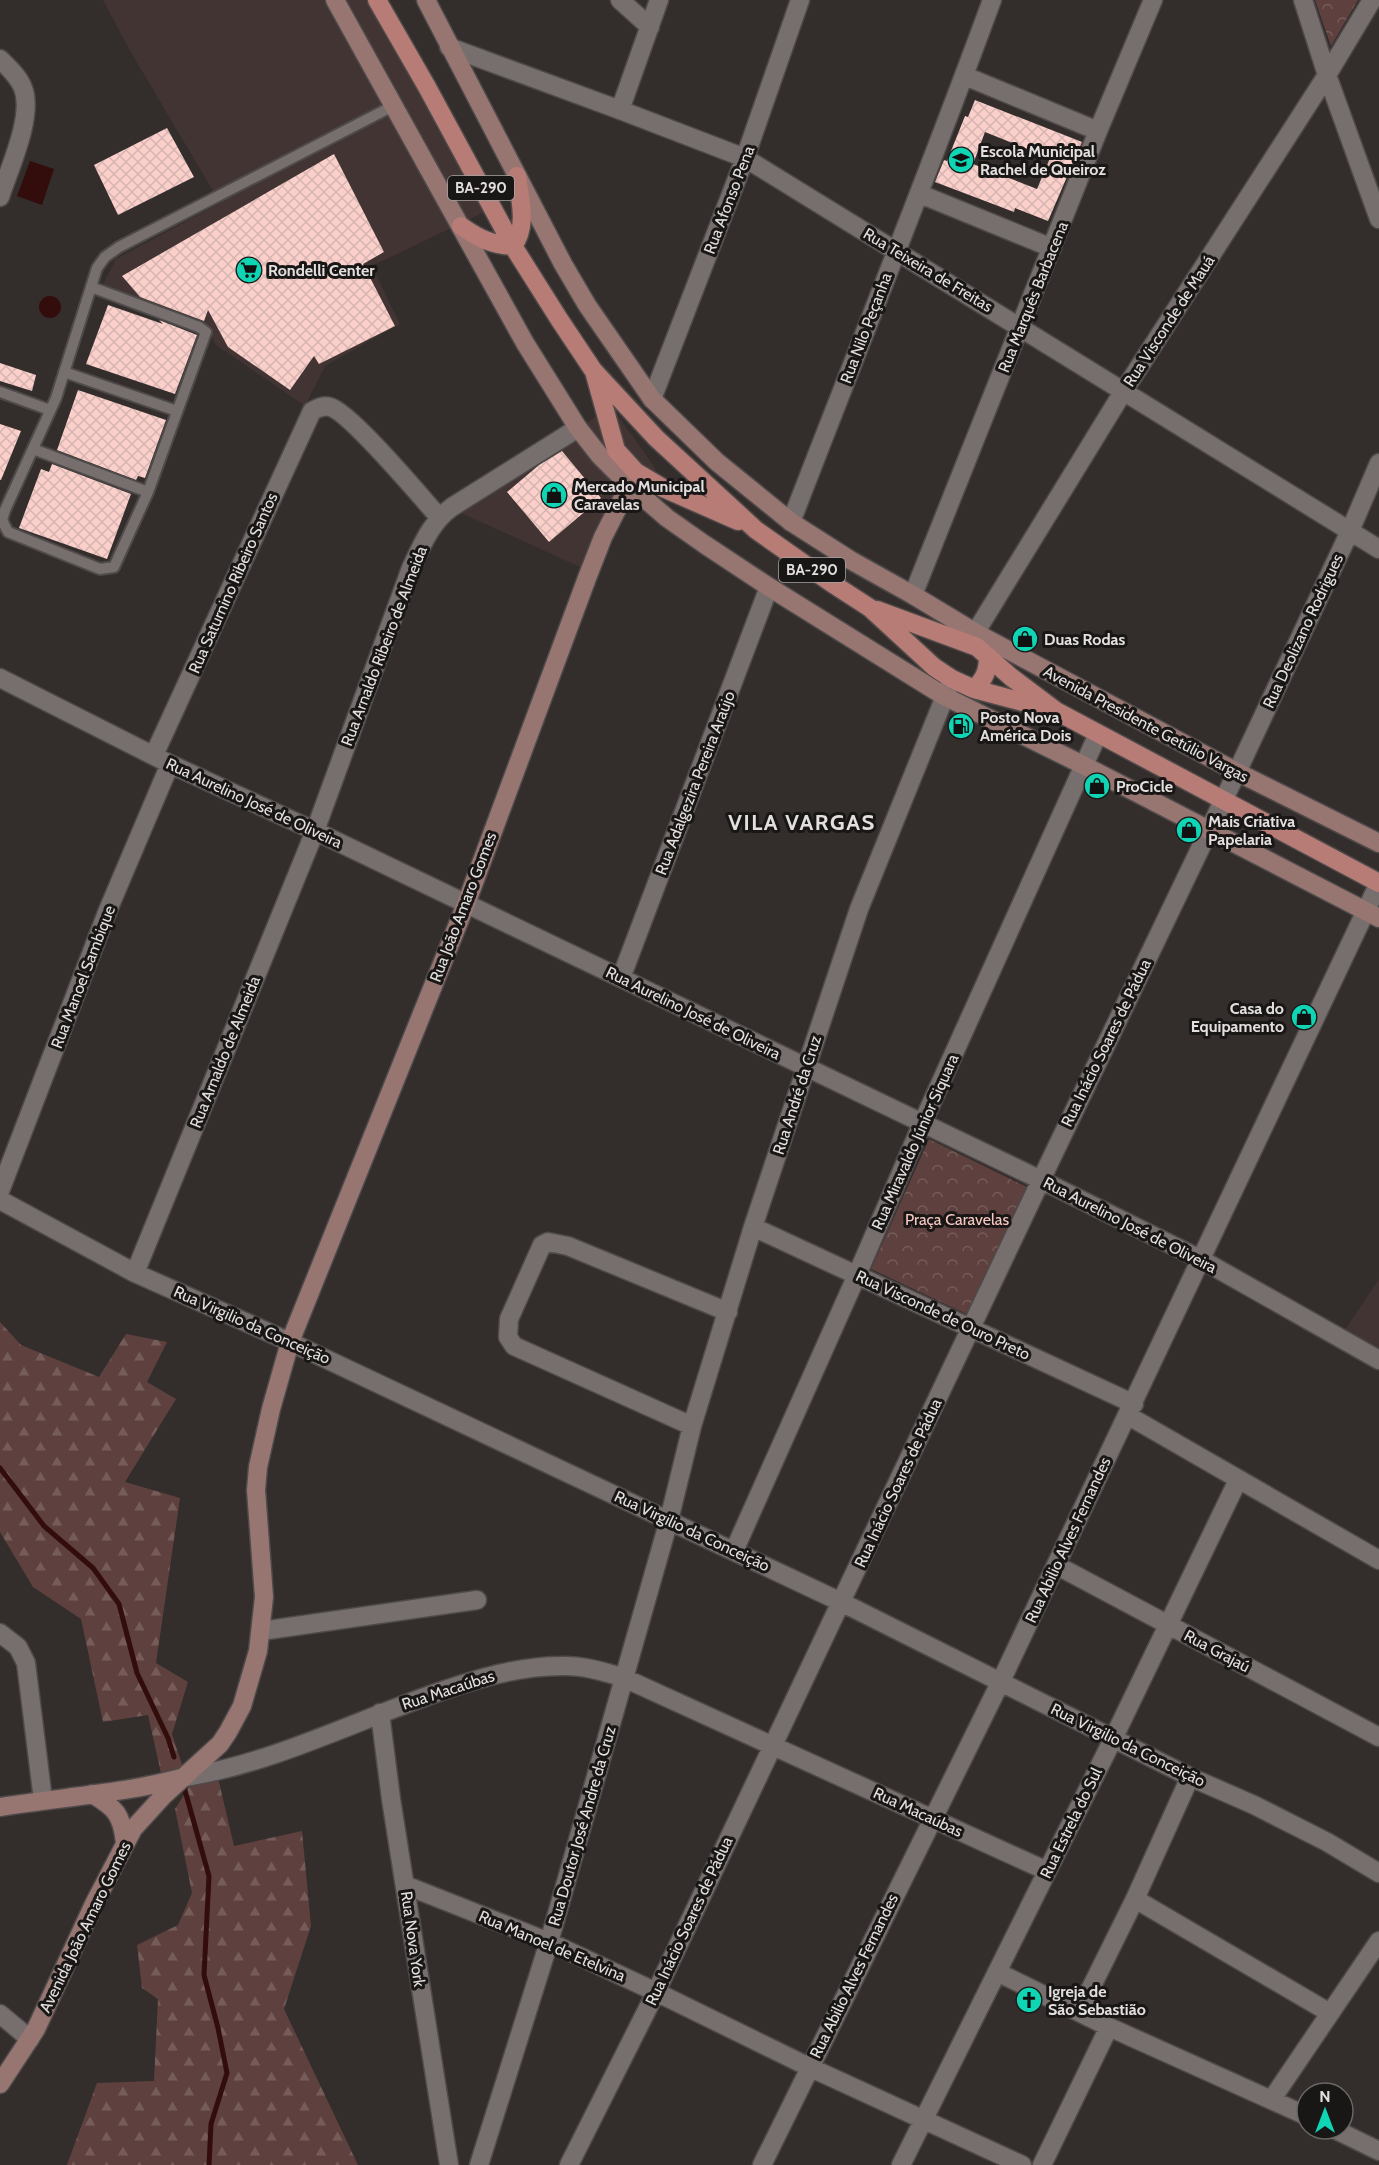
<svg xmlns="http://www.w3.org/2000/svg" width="1379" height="2165" viewBox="0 0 1379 2165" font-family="Cabin,sans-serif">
<defs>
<pattern id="forest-firs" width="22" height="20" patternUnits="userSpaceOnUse" patternTransform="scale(1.5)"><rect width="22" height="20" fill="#5e413e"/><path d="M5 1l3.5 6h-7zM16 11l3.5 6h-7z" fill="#755c59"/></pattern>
<pattern id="park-crowns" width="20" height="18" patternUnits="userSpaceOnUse" patternTransform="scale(1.5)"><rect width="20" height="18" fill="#5e413e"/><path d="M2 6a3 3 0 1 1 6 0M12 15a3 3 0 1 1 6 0" fill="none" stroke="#755c59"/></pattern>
<pattern id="building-cross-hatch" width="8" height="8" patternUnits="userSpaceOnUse" patternTransform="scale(1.5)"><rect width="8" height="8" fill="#fbd0cb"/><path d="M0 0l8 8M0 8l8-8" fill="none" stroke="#d6b4b0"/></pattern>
</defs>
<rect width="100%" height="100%" fill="#332d2c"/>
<!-- built -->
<path fill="#413433" d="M 103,0 L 389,0 L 501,204 L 372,266 L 400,324 L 325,366 L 305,406 L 216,345 L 205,325 L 102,286 L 116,259 L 220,203 L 129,49 Z
M 611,406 L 656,469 L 582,568 L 459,512 Z
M 1379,1279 L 1379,1371 L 1334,1346 Z"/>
<!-- forest -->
<path fill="url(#forest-firs)" d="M 0,1322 L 21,1345 L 99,1377 L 126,1334 L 167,1342 L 147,1382 L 176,1399 L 125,1482 L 180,1498 L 156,1663 L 188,1682 L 172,1734 L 183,1768 L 161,1773 L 148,1715 L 103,1722 L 81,1619 L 33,1587 L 0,1532 Z
M 218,1778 L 234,1846 L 302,1831 L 311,1926 L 284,2009 L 358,2165 L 67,2165 L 97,2083 L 154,2081 L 158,1999 L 142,1988 L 137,1945 L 178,1925 L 192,1893 L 175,1809 L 189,1787 Z"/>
<!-- park -->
<path fill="url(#park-crowns)" d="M 1315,0 L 1358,0 L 1331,46 Z
M 929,1139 L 1035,1191 L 975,1318 L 871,1269 Z"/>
<!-- water -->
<path fill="#330d0b" d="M 30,161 L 54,169 L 42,205 L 17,196 Z
M39 307a11 11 0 1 1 22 0a11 11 0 1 1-22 0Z"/>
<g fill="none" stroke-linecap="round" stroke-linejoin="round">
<!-- stream -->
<path stroke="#330d0b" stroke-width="5" d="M 0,1468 L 44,1526 L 93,1568 L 119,1604 L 137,1673 L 168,1738 L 174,1757
M 184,1787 L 209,1876 L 204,1975 L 218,2028 L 227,2073 L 211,2124 L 209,2165"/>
</g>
<!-- building -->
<path fill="url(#building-cross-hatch)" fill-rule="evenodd" d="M 975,100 L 1082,142 L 1048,221 L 1015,208 L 1014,212 L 935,182 L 944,160 L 947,161 L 965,116 L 968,117 ZM 985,132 L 1050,158 L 1037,189 L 973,164 Z
M 167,128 L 194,177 L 118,215 L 94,165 Z
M 334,154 L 384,252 L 363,264 L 395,326 L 319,364 L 314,356 L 290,390 L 228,347 L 208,310 L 204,321 L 140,297 L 122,276 Z
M 108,305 L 163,324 L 159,320 L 197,335 L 175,394 L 86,364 Z
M 0,363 L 36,375 L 32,391 L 0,381 Z
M 78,390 L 166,420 L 145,478 L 138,476 L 136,480 L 57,450 Z
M 0,424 L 21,431 L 1,480 L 0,480 Z
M 562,451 L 601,498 L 549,542 L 507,492 L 539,465 Z
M 52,464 L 131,494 L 107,559 L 19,528 L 41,469 L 49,472 Z"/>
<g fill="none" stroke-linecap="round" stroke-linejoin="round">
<!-- lane casing -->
<g stroke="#4e4a49" stroke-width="14">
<path id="lane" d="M 91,287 L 199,327 L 206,332 L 148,492 L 114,567 L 100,569 L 8,532 L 2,520 L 5,510 L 56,398 L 97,268 L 105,257 L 119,247 L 393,106
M 64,372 L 177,411
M 0,392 L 50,410
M 33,449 L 148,492"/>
</g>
<!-- street casing -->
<g stroke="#4e4a49" stroke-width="21">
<path id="street" d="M 620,0 L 650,27
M 1303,0 L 1327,75 L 1379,219
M 449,47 L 620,110 L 745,158 L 1379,549
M 0,59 C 8,67 19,77 23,88 C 34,116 9,169 0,197
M 965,76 L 1098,131
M 620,110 L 659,0
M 920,194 L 1052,248
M 652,399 L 745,158 L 800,0
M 791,522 C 858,348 928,175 992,0
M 913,595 L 1098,131 L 1153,0
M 969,643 L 1123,392 L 1327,75 L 1372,0
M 0,678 L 170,764 L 315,831 L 1041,1180 L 1202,1260 L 1379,1360
M 154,755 L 312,411 C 318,408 323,405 330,407 C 350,412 421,497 439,517
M 621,978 L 769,587
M 0,1191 L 108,910 L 170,764
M 0,1200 L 135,1273 L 290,1342 L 841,1602 L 1190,1777 L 1254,1805 L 1327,1842 L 1379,1873
M 753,1227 L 1134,1404
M 135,1273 L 315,831 L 411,568 C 422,545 431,522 452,507 L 578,428
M 1127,1415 L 1379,1560
M 692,1426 L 514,1346 L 508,1337 L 509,1319 L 542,1245 L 548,1242 L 568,1246 L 728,1312
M 734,1551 L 857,1275 L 922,1124 L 1098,734
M 1056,1565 L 1379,1737
M 261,1631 L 477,1600
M 0,1633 L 18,1647 L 26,1663 L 43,1800
M 380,1713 L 391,1799 L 449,2165
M 186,1777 C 272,1763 351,1723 433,1694 C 476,1679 520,1665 566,1666 C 586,1666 606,1672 624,1678 L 1047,1871
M 405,1885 L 549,1942 L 656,1992 L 809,2067 L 1022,2165
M 1135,1899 L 1330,2013
M 997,1972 L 1109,2027 L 1307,2116
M 1079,2012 L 1135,1899 L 1190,1777
M 0,2014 L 30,2039
M 1272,2099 L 1379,1941
M 1334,2129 L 1379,2151
M 479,2165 L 549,1942 L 669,1520 L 692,1426 L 753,1227 L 859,909 L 952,679
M 569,2165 L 656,1992 L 1041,1180 L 1237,772 L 1350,531 L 1379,463
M 762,2165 L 1001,1681 L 1379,883
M 901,2165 L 1113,1739 L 1238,1480
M 1042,2165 L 1109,2027"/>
</g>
<!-- secondary casing -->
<g stroke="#4e4a49" stroke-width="21">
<path id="secondary" d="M 335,0 L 525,343 L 578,428 L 600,456 L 629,485 L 667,518 L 704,544 L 769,587 L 944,696 L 1083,765 L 1379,918
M 426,0 L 563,264 L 587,305 L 652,399 L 717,462 L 791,522 L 852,561 L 913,595 L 976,633 L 1237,772 L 1379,843
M 92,1794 C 116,1808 122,1815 125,1843
M 0,1807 C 61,1797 122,1794 181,1778
M 0,2084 L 36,2029 L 94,1904 L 133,1829 L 164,1795 L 220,1744 L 228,1732 L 242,1706 L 258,1651 L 264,1597 L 256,1490 L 258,1467 L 271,1409 L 290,1342 L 466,904 L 587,578 L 603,537 L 636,472"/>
</g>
<!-- primary casing -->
<g stroke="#4e4a49" stroke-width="21">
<path id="primary" d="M 377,0 L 427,87 L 513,246 L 559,319 L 593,370 L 656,438 L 756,530 L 830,582 L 870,608 L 934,667 L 952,679 L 974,689 L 1056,711
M 461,226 C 478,238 492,245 513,246 C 528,226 520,200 517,176
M 595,375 L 616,450 L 636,472 L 663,488 L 738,521
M 877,610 L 977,647 L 1011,677 L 1056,711 L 1379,883
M 974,689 C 985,679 988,670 988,656"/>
</g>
<!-- lane -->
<use href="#lane" stroke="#766f6e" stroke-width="10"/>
<!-- street -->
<use href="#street" stroke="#766f6e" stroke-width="18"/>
<!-- secondary -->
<use href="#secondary" stroke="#977672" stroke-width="18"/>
<!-- primary -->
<use href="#primary" stroke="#b77c76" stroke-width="18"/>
</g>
<!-- icons -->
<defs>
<g id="school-disc" transform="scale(1.35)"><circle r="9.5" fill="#0fd5b4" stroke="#191616"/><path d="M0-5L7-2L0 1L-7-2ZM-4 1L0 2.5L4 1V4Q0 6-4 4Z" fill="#111"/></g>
<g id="supermarket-disc" transform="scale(1.35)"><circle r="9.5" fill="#0fd5b4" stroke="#191616"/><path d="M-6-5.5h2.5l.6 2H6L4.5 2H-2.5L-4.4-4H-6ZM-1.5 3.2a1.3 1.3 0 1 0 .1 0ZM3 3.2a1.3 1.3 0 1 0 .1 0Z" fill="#111"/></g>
<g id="shop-disc" transform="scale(1.35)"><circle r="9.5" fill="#0fd5b4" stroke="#191616"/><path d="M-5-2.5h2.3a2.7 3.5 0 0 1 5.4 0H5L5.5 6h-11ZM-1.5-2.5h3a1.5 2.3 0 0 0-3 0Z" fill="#111"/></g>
<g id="fuel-disc" transform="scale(1.35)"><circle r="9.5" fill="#0fd5b4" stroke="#191616"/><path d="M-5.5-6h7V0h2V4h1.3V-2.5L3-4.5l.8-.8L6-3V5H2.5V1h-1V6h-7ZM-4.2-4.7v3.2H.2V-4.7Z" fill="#111"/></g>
<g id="church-disc" transform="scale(1.35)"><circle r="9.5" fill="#0fd5b4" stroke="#191616"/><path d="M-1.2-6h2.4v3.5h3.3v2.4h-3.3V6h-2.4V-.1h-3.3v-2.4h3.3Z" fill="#111"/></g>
</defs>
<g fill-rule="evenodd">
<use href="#school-disc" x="961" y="160"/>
<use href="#supermarket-disc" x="249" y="270"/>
<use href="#shop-disc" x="554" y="495"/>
<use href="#shop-disc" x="1025" y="639"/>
<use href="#fuel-disc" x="961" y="726"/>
<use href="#shop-disc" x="1097" y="786"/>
<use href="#shop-disc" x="1189" y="830"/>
<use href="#shop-disc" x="1304" y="1017"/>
<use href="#church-disc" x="1029" y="2000"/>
</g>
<g text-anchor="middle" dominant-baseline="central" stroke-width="6" stroke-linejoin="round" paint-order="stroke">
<!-- shield labels -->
<g fill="#191616" stroke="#a6a3a2" stroke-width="1.5">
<rect x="448" y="176" width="66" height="24" rx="4.5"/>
<rect x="779" y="558" width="66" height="24" rx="4.5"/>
</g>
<g font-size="15" font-weight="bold" fill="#e3dfde">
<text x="481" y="188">BA-290</text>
<text x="812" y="570">BA-290</text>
</g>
<!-- poi labels -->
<g font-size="16" font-weight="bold" fill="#e3dfde" stroke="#191616" text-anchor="start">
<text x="980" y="151">Escola Municipal<tspan x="980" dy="18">Rachel de Queiroz</tspan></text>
<text x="268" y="270">Rondelli Center</text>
<text x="574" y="486">Mercado Municipal<tspan x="574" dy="18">Caravelas</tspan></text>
<text x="1044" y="639">Duas Rodas</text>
<text x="980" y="717">Posto Nova<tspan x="980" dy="18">América Dois</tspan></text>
<text x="1116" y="786">ProCicle</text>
<text x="1208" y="821">Mais Criativa<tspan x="1208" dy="18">Papelaria</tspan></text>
<text x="1284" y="1008" text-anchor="end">Casa do<tspan x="1284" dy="18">Equipamento</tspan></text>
<text x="1048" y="1991">Igreja de<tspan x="1048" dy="18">São Sebastião</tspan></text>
</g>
<!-- street labels -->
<g font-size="16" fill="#e3dfde" stroke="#191616">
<text transform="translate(729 200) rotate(-69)">Rua Afonso Pena</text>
<text transform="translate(928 270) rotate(31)">Rua Teixeira de Freitas</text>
<text transform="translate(1033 297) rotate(-68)">Rua Marquês Barbacena</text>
<text transform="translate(1169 321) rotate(-57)">Rua Visconde de Mauá</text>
<text transform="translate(866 328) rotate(-69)">Rua Nilo Peçanha</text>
<text transform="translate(233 583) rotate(-66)">Rua Saturnino Ribeiro Santos</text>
<text transform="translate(1303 631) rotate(-65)">Rua Deolizano Rodrigues</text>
<text transform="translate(384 646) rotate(-69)">Rua Arnaldo Ribeiro de Almeida</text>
<text transform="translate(1146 724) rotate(28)">Avenida Presidente Getúlio Vargas</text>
<text transform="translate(695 783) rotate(-69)">Rua Adalgezira Pereira Araújo</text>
<text transform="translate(254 803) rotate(25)">Rua Aurelino José de Oliveira</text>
<text transform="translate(463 907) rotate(-69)">Rua João Amaro Gomes</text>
<text transform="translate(83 977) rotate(-69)">Rua Manoel Sambique</text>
<text transform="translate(693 1013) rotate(26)">Rua Aurelino José de Oliveira</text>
<text transform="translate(1106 1043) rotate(-64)">Rua Inácio Soares de Pádua</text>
<text transform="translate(225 1052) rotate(-68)">Rua Arnaldo de Almeida</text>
<text transform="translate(797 1095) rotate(-72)">Rua André da Cruz</text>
<text transform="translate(915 1142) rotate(-66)">Rua Miravaldo Júnior Siquara</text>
<text transform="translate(1130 1225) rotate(27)">Rua Aurelino José de Oliveira</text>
<text transform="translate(943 1315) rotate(25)">Rua Visconde de Ouro Preto</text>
<text transform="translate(252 1325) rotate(24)">Rua Virgilio da Conceição</text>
<text transform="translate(898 1483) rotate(-65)">Rua Inácio Soares de Pádua</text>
<text transform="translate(692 1531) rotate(25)">Rua Virgilio da Conceição</text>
<text transform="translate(1068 1540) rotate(-65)">Rua Abilio Alves Fernandes</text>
<text transform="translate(1217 1651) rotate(28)">Rua Grajaú</text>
<text transform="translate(448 1690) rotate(-18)">Rua Macaúbas</text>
<text transform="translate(1128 1745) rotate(26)">Rua Virgilio da Conceição</text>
<text transform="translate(918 1812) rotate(25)">Rua Macaúbas</text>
<text transform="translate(1071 1823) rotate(-64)">Rua Estrela do Sul</text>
<text transform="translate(582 1826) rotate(-74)">Rua Doutor José Andre da Cruz</text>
<text transform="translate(689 1921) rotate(-65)">Rua Inácio Soares de Pádua</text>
<text transform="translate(85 1927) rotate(-64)">Avenida João Amaro Gomes</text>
<text transform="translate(413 1939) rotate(82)">Rua Nova York</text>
<text transform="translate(552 1946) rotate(23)">Rua Manoel de Etelvina</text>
<text transform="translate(854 1976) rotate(-64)">Rua Abilio Alves Fernandes</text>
</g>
<!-- park labels -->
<g font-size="16" fill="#f8c8c2" stroke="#191616">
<text x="957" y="1219">Praça Caravelas</text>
</g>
<!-- district labels -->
<g font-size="22" font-weight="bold" letter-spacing="1.5" fill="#e3dfde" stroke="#191616">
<text x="802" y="822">VILA VARGAS</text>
</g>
</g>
<!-- north arrow -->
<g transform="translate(1325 2111)"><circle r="28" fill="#191616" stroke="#6a6666" stroke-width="1.5"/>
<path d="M0-4.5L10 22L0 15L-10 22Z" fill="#0fd5b4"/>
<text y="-9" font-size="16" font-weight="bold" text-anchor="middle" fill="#e3dfde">N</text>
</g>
</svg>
